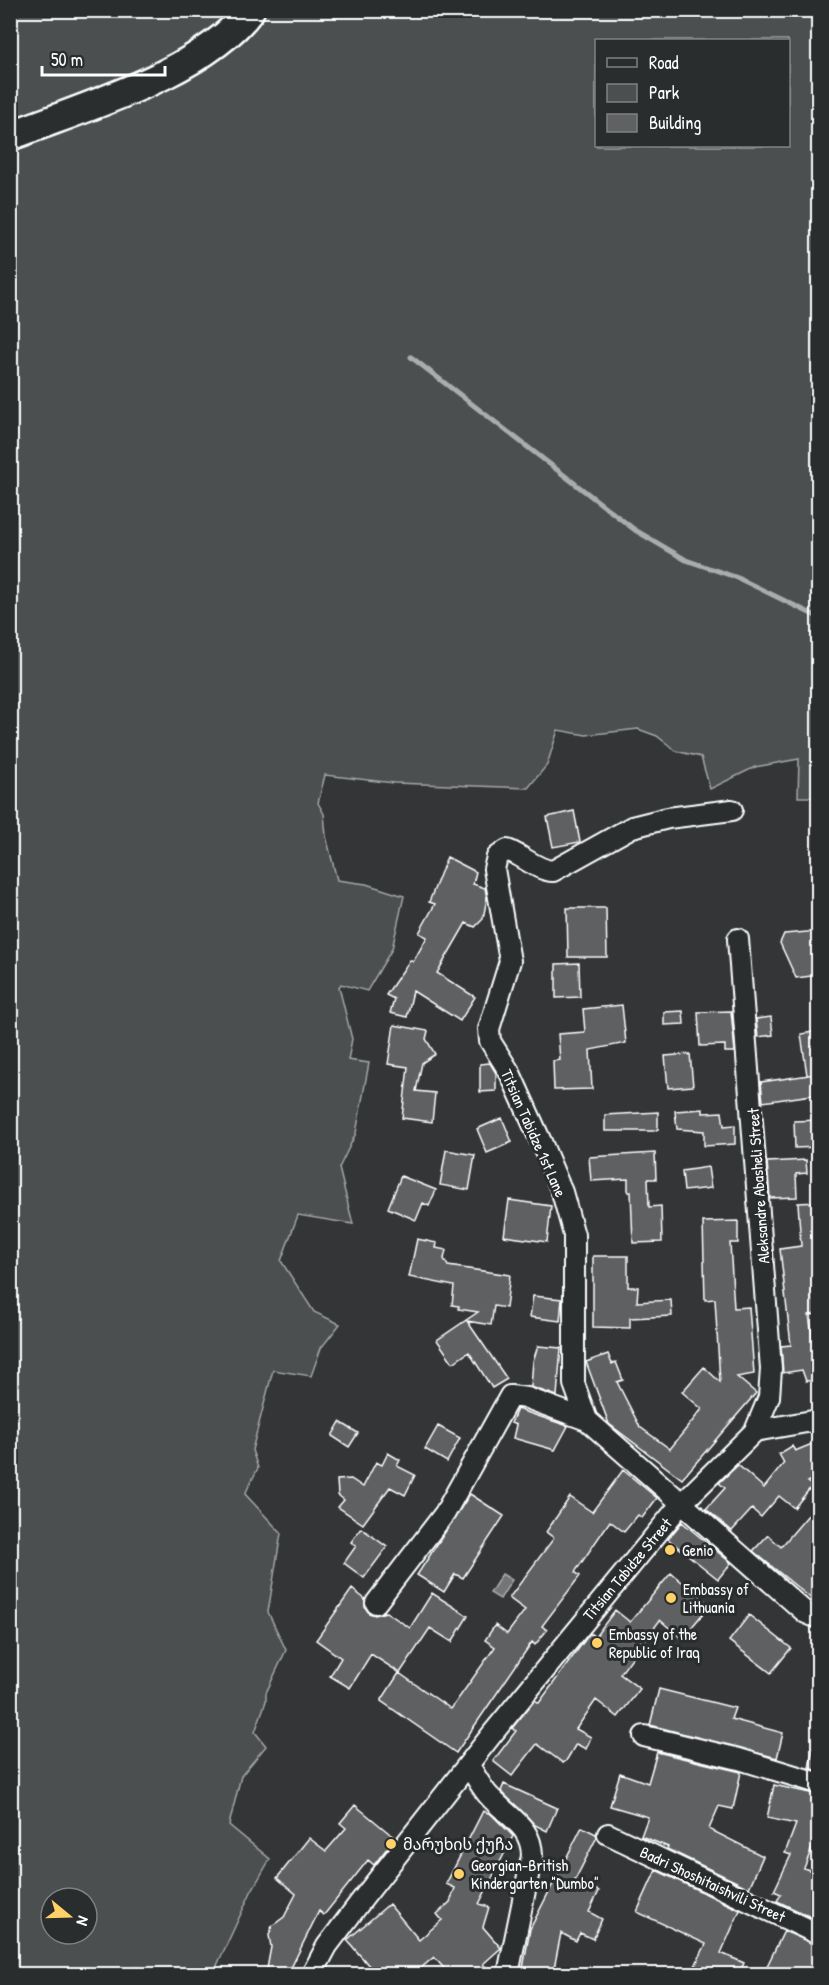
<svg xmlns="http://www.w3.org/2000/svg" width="829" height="1985" viewBox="0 0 829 1985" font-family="'Patrick Hand','Noto Sans Georgian',sans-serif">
<rect width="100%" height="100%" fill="#333536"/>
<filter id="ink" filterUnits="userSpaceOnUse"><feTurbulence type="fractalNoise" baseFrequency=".0167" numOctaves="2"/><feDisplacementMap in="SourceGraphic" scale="12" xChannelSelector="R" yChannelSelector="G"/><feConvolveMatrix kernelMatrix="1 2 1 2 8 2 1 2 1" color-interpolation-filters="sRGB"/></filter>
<g filter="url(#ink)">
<!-- green -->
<path fill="#4c4f50" stroke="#a6a7a8" stroke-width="1.5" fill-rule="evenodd" d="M 11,11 L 240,11 L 255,23 L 264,11 L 818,11 L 818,797 L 798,797 L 799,759 L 755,767 L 710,789 L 701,757 L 676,751 L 657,736 L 638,729 L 586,735 L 558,730 L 547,765 L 528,788 L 394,783 L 325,775 L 318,803 L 324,814 L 326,836 L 337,880 L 366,884 L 404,896 L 392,949 L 367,991 L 341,984 L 339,987 L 352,1039 L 348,1060 L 369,1063 L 356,1133 L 339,1168 L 353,1224 L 298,1215 L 281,1261 L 314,1312 L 340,1324 L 321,1348 L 311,1376 L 273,1370 L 252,1450 L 258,1468 L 245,1494 L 281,1533 L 268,1612 L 286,1650 L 266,1693 L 266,1701 L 255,1732 L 266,1746 L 241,1776 L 229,1825 L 270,1859 L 251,1892 L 213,1974 L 158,1974 L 136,1967 L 131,1974 L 11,1974 ZM 596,40 L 788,40 L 788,146 L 596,146 ZM 51,1898 L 87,1898 L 87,1934 L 51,1934 Z"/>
<!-- water -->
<path fill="#737576" stroke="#abacad" stroke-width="1.5" d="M 502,1574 L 512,1580 L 500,1599 L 490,1593 Z"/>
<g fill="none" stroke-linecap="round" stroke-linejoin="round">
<!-- stream -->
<path stroke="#abacad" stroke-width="5" d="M 411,357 L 635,530 L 686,560 L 738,578 L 818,617"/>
</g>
<!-- building -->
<path fill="#5f6162" stroke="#fff" stroke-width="1.5" d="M 574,811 L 580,842 L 553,847 L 547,817 Z
M 447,857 L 476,872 L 473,884 L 485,888 L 487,898 L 483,919 L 475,927 L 466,923 L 437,973 L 475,997 L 460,1021 L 413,991 L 407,1017 L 390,1013 L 394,999 L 386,995 L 410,960 L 413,962 L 427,937 L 419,933 L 435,904 L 429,902 Z
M 567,908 L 606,908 L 607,957 L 568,957 Z
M 819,931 L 819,975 L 796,978 L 780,943 L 784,934 Z
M 579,963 L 580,997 L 556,998 L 556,964 Z
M 622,1005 L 626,1043 L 590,1050 L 592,1089 L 554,1090 L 553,1061 L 560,1060 L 558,1034 L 585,1032 L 583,1009 Z
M 683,1011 L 684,1024 L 664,1025 L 664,1012 Z
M 731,1011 L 735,1052 L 725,1052 L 725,1045 L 700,1046 L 698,1012 Z
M 771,1017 L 773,1035 L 758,1037 L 756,1019 Z
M 394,1025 L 428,1031 L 426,1039 L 435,1054 L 422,1063 L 416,1091 L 435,1093 L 432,1122 L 402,1118 L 408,1067 L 388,1064 Z
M 819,1031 L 819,1074 L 807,1075 L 801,1034 Z
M 690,1054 L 693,1086 L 668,1088 L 665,1056 Z
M 490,1063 L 496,1073 L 496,1091 L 480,1092 L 480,1064 Z
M 816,1074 L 819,1094 L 763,1102 L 761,1082 Z
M 703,1109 L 703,1113 L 722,1112 L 724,1126 L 735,1125 L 735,1144 L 704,1146 L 704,1131 L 677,1129 L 675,1111 Z
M 658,1112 L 658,1129 L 654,1131 L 605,1131 L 605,1115 Z
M 502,1118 L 512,1142 L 487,1153 L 477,1129 Z
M 819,1120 L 819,1147 L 795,1148 L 794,1121 Z
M 446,1150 L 475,1155 L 469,1190 L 440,1185 Z
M 655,1153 L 656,1179 L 648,1179 L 649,1207 L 661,1206 L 662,1242 L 633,1243 L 631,1192 L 628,1192 L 628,1179 L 591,1181 L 589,1157 Z
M 806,1160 L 807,1173 L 796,1174 L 797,1197 L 770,1198 L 767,1162 Z
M 708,1167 L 711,1188 L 684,1191 L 682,1171 Z
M 401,1176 L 436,1190 L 429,1206 L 423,1203 L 416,1220 L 388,1208 Z
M 509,1200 L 551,1206 L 547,1242 L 504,1236 Z
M 819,1202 L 819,1314 L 809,1315 L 819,1380 L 806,1381 L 802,1370 L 783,1373 L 781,1346 L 791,1345 L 780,1249 L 801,1246 L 798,1203 Z
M 738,1221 L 738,1243 L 730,1243 L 734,1308 L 749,1307 L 754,1374 L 737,1377 L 756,1393 L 682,1479 L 609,1424 L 586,1362 L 608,1354 L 612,1364 L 616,1362 L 623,1380 L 617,1382 L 640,1427 L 670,1449 L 702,1409 L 682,1392 L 704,1367 L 720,1382 L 715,1299 L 705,1300 L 703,1222 Z
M 417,1239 L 437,1243 L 436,1248 L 446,1250 L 444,1259 L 448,1266 L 510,1275 L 506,1308 L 494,1306 L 491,1325 L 467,1321 L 507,1379 L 492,1388 L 469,1352 L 453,1363 L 437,1340 L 478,1312 L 458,1309 L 459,1306 L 452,1305 L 454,1286 L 409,1277 Z
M 593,1256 L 628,1256 L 628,1287 L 638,1287 L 637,1302 L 671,1300 L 672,1316 L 630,1318 L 630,1328 L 593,1327 Z
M 533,1296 L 562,1299 L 560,1321 L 530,1317 Z
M 538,1346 L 561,1348 L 557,1396 L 531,1387 L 533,1361 Z
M 517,1409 L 568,1426 L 555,1450 L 513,1438 L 516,1425 L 511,1423 Z
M 340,1422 L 358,1433 L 349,1447 L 332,1436 Z
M 438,1426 L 460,1438 L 447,1462 L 425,1449 Z
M 819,1441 L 819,1476 L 807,1482 L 812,1486 L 794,1508 L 779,1496 L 761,1517 L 752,1509 L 732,1531 L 706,1509 L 725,1488 L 719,1483 L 738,1465 L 764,1488 L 784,1463 L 779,1454 L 792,1446 L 795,1451 Z
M 388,1453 L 400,1460 L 397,1466 L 415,1475 L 405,1495 L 390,1487 L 363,1524 L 338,1507 L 344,1500 L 338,1495 L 337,1480 L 351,1479 L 363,1487 L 376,1462 L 382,1465 Z
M 623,1470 L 657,1498 L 642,1518 L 638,1515 L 624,1532 L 610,1521 L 575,1572 L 580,1576 L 542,1626 L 547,1630 L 535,1645 L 532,1642 L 456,1753 L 381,1701 L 399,1673 L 451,1709 L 495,1647 L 485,1640 L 495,1625 L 507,1634 L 525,1610 L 509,1598 L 554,1538 L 546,1532 L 570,1497 L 592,1512 Z
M 470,1494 L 504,1516 L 463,1578 L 455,1574 L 444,1592 L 417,1575 Z
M 809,1514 L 819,1522 L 819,1605 L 753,1551 L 768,1535 L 781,1547 Z
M 682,1522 L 731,1563 L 718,1579 L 668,1539 Z
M 361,1528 L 387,1547 L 364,1578 L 344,1563 L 356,1546 L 351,1542 Z
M 671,1573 L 710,1605 L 682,1639 L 660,1620 L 620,1674 L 640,1689 L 618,1717 L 596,1700 L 576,1729 L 591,1737 L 586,1749 L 576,1744 L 566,1761 L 563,1763 L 537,1744 L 512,1776 L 493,1761 L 516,1731 L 512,1728 L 535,1700 L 539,1703 L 590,1633 L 595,1637 L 615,1610 L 630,1622 Z
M 352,1589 L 365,1599 L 365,1607 L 369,1613 L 375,1615 L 386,1612 L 410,1628 L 432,1593 L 468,1616 L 452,1642 L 430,1628 L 400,1673 L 371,1654 L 350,1688 L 330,1676 L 341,1658 L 316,1640 Z
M 749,1615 L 791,1648 L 771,1673 L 729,1641 Z
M 659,1689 L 735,1708 L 731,1719 L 783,1733 L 777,1758 L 650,1725 Z
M 813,1748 L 819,1749 L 819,1771 L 809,1768 Z
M 657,1752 L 741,1772 L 733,1809 L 719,1806 L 709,1829 L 763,1856 L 749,1888 L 667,1849 L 668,1847 L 641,1836 L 648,1817 L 610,1806 L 620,1773 L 648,1783 Z
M 504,1784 L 557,1808 L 547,1831 L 535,1825 L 501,1791 Z
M 774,1785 L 819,1795 L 819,1842 L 815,1841 L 804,1868 L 819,1874 L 819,1921 L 777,1901 L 781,1894 L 774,1891 L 791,1855 L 785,1853 L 796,1824 L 767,1818 Z
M 355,1805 L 395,1838 L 374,1865 L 368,1860 L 324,1915 L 319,1911 L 288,1974 L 266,1974 L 271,1947 L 269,1935 L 272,1926 L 284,1917 L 296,1894 L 277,1878 L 309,1838 L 326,1851 L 346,1828 L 340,1823 Z
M 483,1811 L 491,1814 L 513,1836 L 479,1904 L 489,1907 L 483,1927 L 501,1948 L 483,1964 L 492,1974 L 449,1974 L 434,1957 L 414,1974 L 376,1974 L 347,1940 L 389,1904 L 419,1940 L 442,1920 L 437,1914 L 450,1902 L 455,1888 L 446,1884 Z
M 582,1827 L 596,1834 L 597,1837 L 575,1880 L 599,1891 L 589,1912 L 602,1919 L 593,1939 L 580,1933 L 576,1941 L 561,1933 L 553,1974 L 522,1974 L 530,1929 Z
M 656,1870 L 740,1910 L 721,1953 L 744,1963 L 739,1974 L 691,1974 L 706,1944 L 637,1912 Z
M 784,1931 L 819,1946 L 819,1974 L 781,1974 L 766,1968 Z"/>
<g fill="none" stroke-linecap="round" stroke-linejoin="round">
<!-- street casing -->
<g stroke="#fff" stroke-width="24">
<path id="street" d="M 732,810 L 668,818 L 632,827 L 553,871 C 538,871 522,855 507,850 L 497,857 L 494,869 L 510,961 L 489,1029 L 490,1041 L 510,1073 L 542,1144 L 562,1192 L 574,1235 L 574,1384 L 587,1420 L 806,1613 L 818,1618
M 738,939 L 771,1369 L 769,1397 L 755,1431
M 376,1603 L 445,1513 L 510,1396 L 527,1398 L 587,1420
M 644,1736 L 739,1759 L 818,1783
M 469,1766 C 476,1776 482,1789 490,1797 C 509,1817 532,1827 532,1856 L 508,1974
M 608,1834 L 818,1934
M 312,1974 L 327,1946 L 361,1901 L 493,1733 L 681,1504 L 755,1431 L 818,1420"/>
</g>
<!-- secondary casing -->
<g stroke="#fff" stroke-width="33">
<path id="secondary" d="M 10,136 C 81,108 204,73 250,10"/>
</g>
<!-- street -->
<use href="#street" stroke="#2a2d2e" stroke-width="20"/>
<!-- secondary -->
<use href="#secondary" stroke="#2a2d2e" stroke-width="28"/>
</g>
</g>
<!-- markers -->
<g fill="#ffd166" stroke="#2a2d2e" stroke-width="2">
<circle cx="670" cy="1550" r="6"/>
<circle cx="671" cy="1598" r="6"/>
<circle cx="597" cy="1643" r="6"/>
<circle cx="391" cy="1844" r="6"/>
<circle cx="459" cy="1874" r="6"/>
</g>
<g text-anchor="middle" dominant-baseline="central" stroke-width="6" stroke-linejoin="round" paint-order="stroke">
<!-- street labels -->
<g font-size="16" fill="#fff" stroke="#2a2d2e">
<text transform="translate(534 1133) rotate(66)">Titsian Tabidze 1st Lane</text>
<text transform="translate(758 1186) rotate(-94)">Aleksandre Abasheli Street</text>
<text transform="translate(627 1569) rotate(-50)">Titsian Tabidze Street</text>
<text transform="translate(713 1884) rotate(25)">Badri Shoshitaishvili Street</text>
</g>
<!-- poi labels -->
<g font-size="16" fill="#fff" stroke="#2a2d2e" text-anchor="start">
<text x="682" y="1550">Genio</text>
<text x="683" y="1589">Embassy of<tspan x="683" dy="18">Lithuania</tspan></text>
<text x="609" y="1634">Embassy of the<tspan x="609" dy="18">Republic of Iraq</tspan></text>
<text x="403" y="1844">მარუხის ქუჩა</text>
<text x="471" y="1865">Georgian-British<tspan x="471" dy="18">Kindergarten "Dumbo"</tspan></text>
</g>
</g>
<!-- margin -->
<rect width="829" height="1985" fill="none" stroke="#2a2d2e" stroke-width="36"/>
<rect x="18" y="18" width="793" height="1949" fill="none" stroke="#fff" stroke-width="2" filter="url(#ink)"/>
<!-- legend -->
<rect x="595" y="39" width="195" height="108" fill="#2a2d2e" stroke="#7f8182" stroke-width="1.5"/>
<rect x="607" y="58" width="30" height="9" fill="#2a2d2e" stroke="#7f8182" stroke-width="1.5"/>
<text x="649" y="69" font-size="18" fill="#ffffff">Road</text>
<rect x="607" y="84" width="30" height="18" fill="#4c4f50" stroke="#7f8182" stroke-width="1.5"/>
<text x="649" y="99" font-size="18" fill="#ffffff">Park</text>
<rect x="607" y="114" width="30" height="18" fill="#5f6162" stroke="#7f8182" stroke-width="1.5"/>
<text x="649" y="129" font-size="18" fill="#ffffff">Building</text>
<!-- north arrow -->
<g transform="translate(69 1916) rotate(109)"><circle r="28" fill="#2a2d2e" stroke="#7f8182" stroke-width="1.5"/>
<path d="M0-4.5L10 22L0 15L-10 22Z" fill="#ffd166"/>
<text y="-9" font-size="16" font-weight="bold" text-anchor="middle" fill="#ffffff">N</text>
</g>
<!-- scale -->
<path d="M42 66v9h123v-9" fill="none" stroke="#ffffff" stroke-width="3"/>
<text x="51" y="66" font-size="18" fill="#ffffff" stroke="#2a2d2e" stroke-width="4.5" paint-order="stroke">50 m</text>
</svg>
